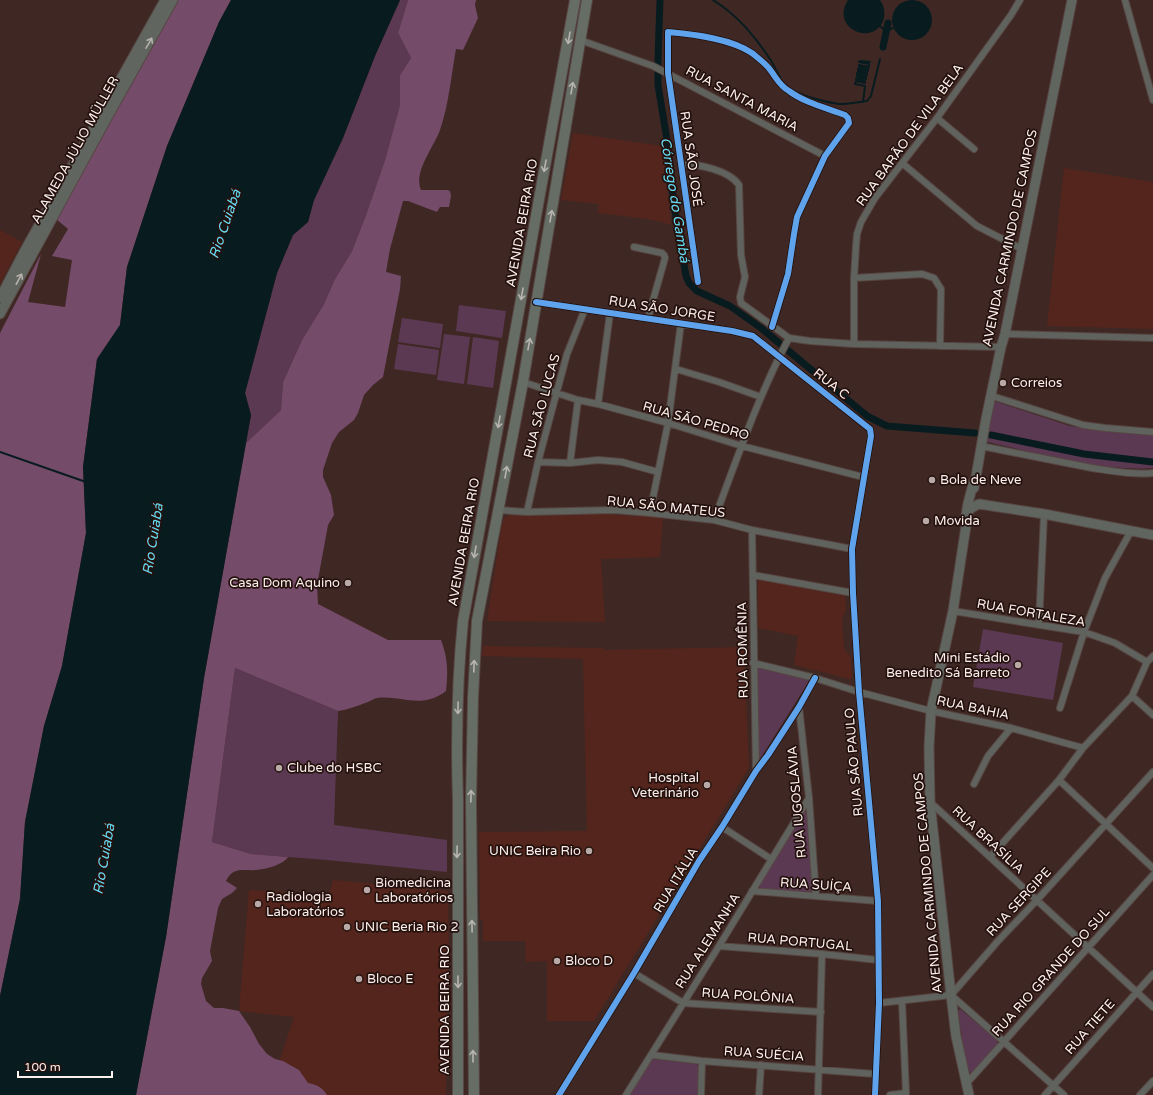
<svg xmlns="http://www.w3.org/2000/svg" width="1153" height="1095" viewBox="0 0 1153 1095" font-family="'Varela Round',sans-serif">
<rect width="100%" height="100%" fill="#3f2824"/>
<!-- built -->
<path fill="#54251c" d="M 573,133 L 662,146 L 671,225 L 662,222 L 647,219 L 598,213 L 599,204 L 561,200 Z
M 1064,168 L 1153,182 L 1153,329 L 1047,326 Z
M 0,230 L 22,242 L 0,284 Z
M 512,514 L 600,514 L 663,517 L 660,557 L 601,559 L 605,622 L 487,621 L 502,523 L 505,517 Z
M 760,579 L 845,596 L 846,611 L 842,618 L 844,649 L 851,657 L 852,678 L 850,679 L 794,665 L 798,636 L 758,628 L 758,580 Z
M 483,646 L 603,648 L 603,650 L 746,647 L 745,672 L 749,768 L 594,1021 L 547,1021 L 547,961 L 526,962 L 525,941 L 483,941 L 483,920 L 480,920 L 479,832 L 587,831 L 583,659 L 482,656 Z
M 333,880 L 448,891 L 449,959 L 447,1016 L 446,1095 L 268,1095 L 294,1017 L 239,1011 L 249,890 L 329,895 Z"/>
<!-- green -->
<path fill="#5c3953" d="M 400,0 L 408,0 L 398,33 L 411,58 L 400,75 L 400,105 L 385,160 L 366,215 L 352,251 L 335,279 L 324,304 L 302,340 L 283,382 L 281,410 L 246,443 L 251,415 L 245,393 L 277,273 L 293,235 L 308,222 L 314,200 L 343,138 L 375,56 Z
M 459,305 L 506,311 L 502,338 L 456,331 Z
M 402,318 L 443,324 L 440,348 L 398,342 Z
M 444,334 L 470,337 L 464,384 L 437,380 Z
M 473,337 L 499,341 L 493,388 L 467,384 Z
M 398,344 L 439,350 L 436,375 L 394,369 Z
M 994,401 L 1070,426 L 1101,431 L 1153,435 L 1153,468 C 1099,472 1037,453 984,441 Z
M 983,629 L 1063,643 L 1053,700 L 973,687 Z
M 235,668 L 338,711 L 334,825 L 447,840 L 447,872 L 327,860 L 251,854 L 212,842 Z
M 761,668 L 807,679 L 809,681 L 758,762 L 757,670 Z
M 804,812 L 806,812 L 808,814 L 814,890 L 811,892 L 760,889 L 759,883 Z
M 960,1009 L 997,1040 L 998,1045 L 972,1074 L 969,1071 L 963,1045 L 958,1011 Z
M 653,1059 L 696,1064 L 700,1068 L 699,1095 L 630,1095 L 649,1062 Z"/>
<!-- forest -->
<path fill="#754b6a" d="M 177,0 L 231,0 L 219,22 L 167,146 L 127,267 L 120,325 L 97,359 L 83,467 L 86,533 L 62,666 L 44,726 L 25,822 L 20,899 L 0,996 L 0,333 L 41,254 L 28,302 L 65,307 L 72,260 L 52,256 L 68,229 L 56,219 Z
M 408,0 L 476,0 L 475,5 L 478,18 L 463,50 L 456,49 C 451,76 449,104 440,130 C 434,147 413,172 421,190 L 447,190 L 450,191 L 451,196 L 449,207 L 440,207 L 437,212 L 408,201 L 403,201 L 390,249 L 386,272 L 401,276 L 400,289 L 383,377 L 373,385 L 364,395 L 358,413 L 354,420 L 339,432 L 332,443 L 323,470 L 323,477 L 331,495 L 334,515 L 328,525 L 317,585 L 318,604 L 388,640 L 441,640 C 448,659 448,671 446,691 C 421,710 402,695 377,698 C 373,699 369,702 365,703 C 357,706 347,710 338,711 L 235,668 L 212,842 L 251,854 L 288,857 C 283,865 266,869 256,870 C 243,871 233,866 226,881 L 237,888 L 232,893 L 222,899 L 218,908 L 210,951 L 212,961 L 202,978 L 201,984 L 206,1001 L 214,1008 L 223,1008 L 239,1011 L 250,1027 L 259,1044 L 267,1054 L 275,1059 L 283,1061 L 299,1070 L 308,1083 C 317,1085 322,1087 327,1095 L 136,1095 L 166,937 L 204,678 L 246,443 L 281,410 L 283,382 L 302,340 L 324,304 L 335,279 L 352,251 L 366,215 L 385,160 L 400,105 L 400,75 L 411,58 L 398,33 Z"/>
<!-- water -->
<path fill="#081c20" d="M892 20a20 20 0 1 1 40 0a20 20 0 1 1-40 0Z
M 231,0 L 400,0 L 375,56 L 343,138 L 314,200 L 308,222 L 293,235 L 277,273 L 245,393 L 251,415 L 204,678 L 166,937 L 136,1095 L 0,1095 L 0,996 L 20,899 L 25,822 L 44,726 L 62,666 L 86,533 L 83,467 L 97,359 L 120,325 L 127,267 L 167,146 L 219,22 Z
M 848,0 L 880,0 C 884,5 885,11 884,18 C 876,48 829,29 848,0 Z"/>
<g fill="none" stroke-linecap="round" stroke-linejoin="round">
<!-- stream -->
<path stroke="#081c20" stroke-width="2" d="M 713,0 C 738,16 753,34 770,59 C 773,64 782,82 785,85 C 797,95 824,102 839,104 C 848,104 858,102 867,101 L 871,96 L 880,59
M 880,26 L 886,31 L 893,28
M 863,102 L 865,86 L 855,84 L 856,81 L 865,83 L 865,81 L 856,79 L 857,77 L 866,79 L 866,77 L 857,75 L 857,73 L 867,75 L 867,73 L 858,71 L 858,69 L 868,71 L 868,69 L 859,67 L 859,65 L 869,67 L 869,64 L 859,62 L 860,61 L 870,62
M 0,452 L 86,482"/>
<!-- canal -->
<path stroke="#081c20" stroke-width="7" d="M 660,0 L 658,60 L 658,85 L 667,140 L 674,205 L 686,276 L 689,283 L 697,291 L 730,306 L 761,328 L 867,416 L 887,426 L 975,433
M 883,47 L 888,23
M 991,435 L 1084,454 L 1153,462"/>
<!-- minor casing -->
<g stroke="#574643" stroke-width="8">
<path id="minor" d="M 1125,0 L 1153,100
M 580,40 L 653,66 L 825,156
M 937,118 L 974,149
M 902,163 L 977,226 L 1022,249
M 681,164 C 698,164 729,170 739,185 L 741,255 L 745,277 L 740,297 L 741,303 L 789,338 L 810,341 L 854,344 L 1001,347
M 634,247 L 662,253 L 664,255 L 665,258 L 648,318
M 854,278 L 922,274 L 934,278 L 941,289 L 940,346
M 698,282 L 668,73 L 668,32 C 693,34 740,40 758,58 C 763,62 768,66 771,71 C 777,79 780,86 789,91 C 805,103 827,108 845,115 L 848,118 L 849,123 L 825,156 L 797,217 L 794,234 L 788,274 L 772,327
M 536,302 L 732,331 L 753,336 L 870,429 L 871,436 L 852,549 L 853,593 L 859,692 L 878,901 L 879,1003 L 875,1095
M 1005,334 L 1153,338
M 854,344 L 854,278 L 856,246 L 857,234 L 861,222 L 875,198 L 937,118 L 1011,15 L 1020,0
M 676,369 L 719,382 L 761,397
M 523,382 L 578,400 L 598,404 L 668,423 L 742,446 L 863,477
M 992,396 L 1083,425 L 1105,428 L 1153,432
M 598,404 L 610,313
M 981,446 C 1018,453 1055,461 1092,468 C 1112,471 1133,475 1153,473
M 538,462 L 570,463 L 598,460 L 622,462 L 658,472
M 570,463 L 578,400
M 499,510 L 527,512 L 614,510 L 650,513 L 714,520 L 752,530 L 852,549
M 527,512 L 538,462 L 567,354 L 585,309
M 650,513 L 668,423 L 681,323
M 714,520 C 737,459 758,396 789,338
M 752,530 L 756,771
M 753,575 L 853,593
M 953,611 L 1084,632 L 1115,643 L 1147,662
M 1039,624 L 1044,514
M 753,663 L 815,678 L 859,692 L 931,711 L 1011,728 L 1083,748
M 1132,696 L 1153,715
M 799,707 L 809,798 L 816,896
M 1060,708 L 1084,632 L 1105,578 L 1131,531
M 1059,780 L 1153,868
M 974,784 L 988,756 L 1011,728
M 930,802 L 1153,1007
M 722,827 L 771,859
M 990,857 L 1059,780 L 1083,748 L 1132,696 L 1147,662 L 1153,656
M 752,891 L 878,901
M 719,946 L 822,954 L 878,960
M 634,973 L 683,1003 L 821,1012
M 951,995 L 1064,1095
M 879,1003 L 951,995 L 998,941 L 1037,900 L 1153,772
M 652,1055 L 702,1061 L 875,1074
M 966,1084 L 1153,875
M 559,1095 L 634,973 L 699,861 L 722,827 L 756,771 L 768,755 L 799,707 L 815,678
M 626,1095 L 719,946 L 809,798
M 701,1095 L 702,1061
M 759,1095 L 761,1065
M 818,1095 L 822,954
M 890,1095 L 906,1093 L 902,1001
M 1045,1095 L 1153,974
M 1140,1095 L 1153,1081"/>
</g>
<!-- secondary casing -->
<g stroke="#574643" stroke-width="11">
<path id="secondary" d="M 0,298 L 24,252 L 165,0
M 0,314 L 108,116 L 173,0
M 974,488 L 986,419 L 1001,347 L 1005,334 L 1072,0
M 966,515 L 971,508 L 979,504 L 1044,514 L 1153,535
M 969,1095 L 956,1036 L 951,995 L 930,802 L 929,747 L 931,711 L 953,611 L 966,526 C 965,510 970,496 974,481"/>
</g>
<!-- primary casing -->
<g stroke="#574643" stroke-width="12">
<path id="primary" d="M 458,1095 L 458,800 C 456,740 457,681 463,621 L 575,0
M 474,1095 L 471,802 L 473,697 L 477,621 L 523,382 L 587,0"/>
</g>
<!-- minor -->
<use href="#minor" stroke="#60625d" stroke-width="6"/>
<!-- secondary -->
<use href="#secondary" stroke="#60655f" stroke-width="9"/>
<!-- primary -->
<use href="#primary" stroke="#666d65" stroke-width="10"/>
<!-- cycleway casing -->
<g stroke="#24110d" stroke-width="8">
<path id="cycleway" d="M 698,282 L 668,73 L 668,32 C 693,34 740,40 758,58 C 763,62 768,66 771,71 C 777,79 780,86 789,91 C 805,103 827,108 845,115 L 848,118 L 849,123 L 825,156 L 797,217 L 794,234 L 788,274 L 772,327
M 536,302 L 732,331 L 753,336 L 870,429 L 871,436 L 852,549 L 853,593 L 859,692 L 878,901 L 879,1003 L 875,1095
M 559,1095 L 634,973 L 699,861 L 722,827 L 756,771 L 768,755 L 799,707 L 815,678"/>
</g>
<!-- cycleway -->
<use href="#cycleway" stroke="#60a3ed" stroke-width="6"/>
</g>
<!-- one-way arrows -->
<defs><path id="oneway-shaft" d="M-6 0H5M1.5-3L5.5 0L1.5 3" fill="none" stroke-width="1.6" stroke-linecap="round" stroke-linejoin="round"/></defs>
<g stroke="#b8b5b0">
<use href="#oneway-shaft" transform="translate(569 38) rotate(100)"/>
<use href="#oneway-shaft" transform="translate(572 88) rotate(-80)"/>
<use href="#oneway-shaft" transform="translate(545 166) rotate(100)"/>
<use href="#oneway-shaft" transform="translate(551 216) rotate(-80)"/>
<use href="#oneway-shaft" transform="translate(522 294) rotate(100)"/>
<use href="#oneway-shaft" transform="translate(529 344) rotate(-80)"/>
<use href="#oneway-shaft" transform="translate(499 422) rotate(100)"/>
<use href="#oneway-shaft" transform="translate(506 472) rotate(-80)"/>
<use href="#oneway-shaft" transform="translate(475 552) rotate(100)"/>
<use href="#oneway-shaft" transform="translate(474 666) rotate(-88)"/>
<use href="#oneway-shaft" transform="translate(458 708) rotate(91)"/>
<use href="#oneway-shaft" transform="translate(471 796) rotate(-89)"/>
<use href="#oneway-shaft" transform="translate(457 852) rotate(91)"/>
<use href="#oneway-shaft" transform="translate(472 926) rotate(-91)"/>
<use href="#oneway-shaft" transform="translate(458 982) rotate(89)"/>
<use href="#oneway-shaft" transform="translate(473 1056) rotate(-90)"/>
</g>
<g stroke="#b6b1ad">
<use href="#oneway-shaft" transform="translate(149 43) rotate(-60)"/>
<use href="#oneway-shaft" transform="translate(19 279) rotate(-62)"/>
</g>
<!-- markers -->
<g fill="#baaaa7" stroke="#24110d" stroke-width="1.5">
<circle cx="1003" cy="383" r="4"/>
<circle cx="932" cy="480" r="4"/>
<circle cx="926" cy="521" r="4"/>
<circle cx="348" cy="583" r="4"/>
<circle cx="1018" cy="665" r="4"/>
<circle cx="279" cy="768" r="4"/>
<circle cx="707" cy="785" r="4"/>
<circle cx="589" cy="851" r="4"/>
<circle cx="367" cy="890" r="4"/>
<circle cx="258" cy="904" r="4"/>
<circle cx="347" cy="927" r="4"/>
<circle cx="557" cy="961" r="4"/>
<circle cx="359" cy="979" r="4"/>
</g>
<g text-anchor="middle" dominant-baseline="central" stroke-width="3.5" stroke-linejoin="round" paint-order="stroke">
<!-- street labels -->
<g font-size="13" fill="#fcf0ed" stroke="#24110d">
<text transform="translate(742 99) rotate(28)">RUA SANTA MARIA</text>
<text transform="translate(910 135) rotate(-54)">RUA BARÃO DE VILA BELA</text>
<text transform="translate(75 150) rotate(-61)">ALAMEDA JÚLIO MÜLLER</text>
<text transform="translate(691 159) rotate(82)">RUA SÃO JOSÉ</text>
<text transform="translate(522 223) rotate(-80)">AVENIDA BEIRA RIO</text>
<text transform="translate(1010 238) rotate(-78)">AVENIDA CARMINDO DE CAMPOS</text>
<text transform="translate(662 309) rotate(9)">RUA SÃO JORGE</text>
<text transform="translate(831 384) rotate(38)">RUA C</text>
<text transform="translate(542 406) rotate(-75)">RUA SÃO LUCAS</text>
<text transform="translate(696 421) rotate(16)">RUA SÃO PEDRO</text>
<text transform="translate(666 507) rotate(6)">RUA SÃO MATEUS</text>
<text transform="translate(464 542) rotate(-80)">AVENIDA BEIRA RIO</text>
<text transform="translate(1031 613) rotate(10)">RUA FORTALEZA</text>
<text transform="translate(743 650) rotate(-91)">RUA ROMÊNIA</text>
<text transform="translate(973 708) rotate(12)">RUA BAHIA</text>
<text transform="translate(854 762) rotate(-95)">RUA SÃO PAULO</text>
<text transform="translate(797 802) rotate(-95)">RUA IUGOSLÁVIA</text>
<text transform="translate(988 840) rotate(43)">RUA BRASÍLIA</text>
<text transform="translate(676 880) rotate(-59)">RUA ITÁLIA</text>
<text transform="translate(928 883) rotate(-95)">AVENIDA CARMINDO DE CAMPOS</text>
<text transform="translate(816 885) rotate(4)">RUA SUÍÇA</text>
<text transform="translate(1019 902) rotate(-47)">RUA SERGIPE</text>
<text transform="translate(708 941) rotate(-58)">RUA ALEMANHA</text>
<text transform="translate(800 942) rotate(5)">RUA PORTUGAL</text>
<text transform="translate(1051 972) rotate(-48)">RUA RIO GRANDE DO SUL</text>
<text transform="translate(748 996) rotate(4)">RUA POLÔNIA</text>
<text transform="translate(445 1010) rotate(-90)">AVENIDA BEIRA RIO</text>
<text transform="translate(1090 1027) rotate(-49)">RUA TIETE</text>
<text transform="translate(764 1054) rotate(4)">RUA SUÉCIA</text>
</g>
<!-- poi labels -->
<g font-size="13" fill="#fcf0ed" stroke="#24110d" text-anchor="start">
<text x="1011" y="383">Correios</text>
<text x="940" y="480">Bola de Neve</text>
<text x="934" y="521">Movida</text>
<text x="340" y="583" text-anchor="end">Casa Dom Aquino</text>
<text x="1010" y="658" text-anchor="end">Mini Estádio<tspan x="1010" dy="15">Benedito Sá Barreto</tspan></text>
<text x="287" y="768">Clube do HSBC</text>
<text x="699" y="778" text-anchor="end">Hospital<tspan x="699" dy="15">Veterinário</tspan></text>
<text x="581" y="851" text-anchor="end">UNIC Beira Rio</text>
<text x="375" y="883">Biomedicina<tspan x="375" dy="15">Laboratórios</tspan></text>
<text x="266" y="897">Radiologia<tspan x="266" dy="15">Laboratórios</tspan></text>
<text x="355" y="927">UNIC Beria Rio 2</text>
<text x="565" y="961">Bloco D</text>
<text x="367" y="979">Bloco E</text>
</g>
<!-- water labels -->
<g font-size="14" font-style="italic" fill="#65dbf3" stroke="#24110d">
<text transform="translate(675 200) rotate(81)">Córrego do Gambá</text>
<text transform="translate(225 224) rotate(-71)">Rio Cuiabá</text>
<text transform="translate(153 539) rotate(-81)">Rio Cuiabá</text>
<text transform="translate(104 859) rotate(-80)">Rio Cuiabá</text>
</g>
</g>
<!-- scale -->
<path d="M18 1071v6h94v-6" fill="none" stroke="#fcf0ed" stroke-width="2"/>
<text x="24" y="1071" font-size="12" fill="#fcf0ed" stroke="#24110d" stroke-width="3" paint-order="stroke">100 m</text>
</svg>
